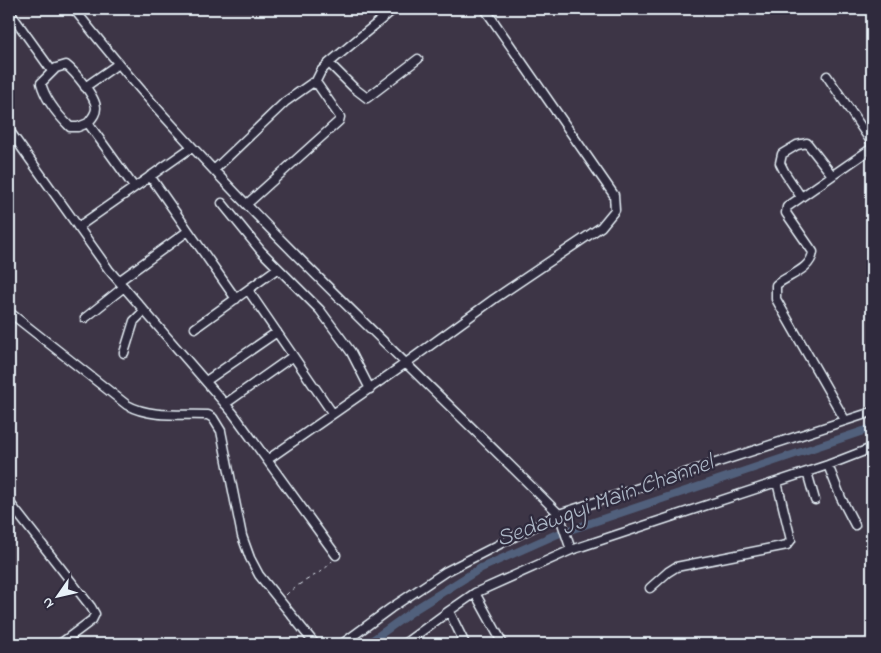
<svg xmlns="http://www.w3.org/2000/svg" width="881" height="653" viewBox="0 0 881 653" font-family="'Indie Flower',sans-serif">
<rect width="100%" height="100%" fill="#3d3546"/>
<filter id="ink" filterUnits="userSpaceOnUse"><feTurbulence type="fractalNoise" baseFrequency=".02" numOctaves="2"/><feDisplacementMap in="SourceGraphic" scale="10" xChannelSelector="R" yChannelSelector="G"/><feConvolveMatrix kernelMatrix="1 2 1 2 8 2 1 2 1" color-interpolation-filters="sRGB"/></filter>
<g filter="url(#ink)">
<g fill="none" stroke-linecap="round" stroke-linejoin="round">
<!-- canal -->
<path stroke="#51607b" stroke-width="8" d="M 367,644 L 417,608 L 481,568 L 555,535 L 872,428"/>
<!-- minor casing -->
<g stroke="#e8f1f8" stroke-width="11">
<path id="minor" d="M 74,9 C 106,49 139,89 174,127 C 296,262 431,385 559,514 L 571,550
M 9,11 L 52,71
M 329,63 L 354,88 L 367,98 L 418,59
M 827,76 L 872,143
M 315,83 L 321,71 L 329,63 L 394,9
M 85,87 L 118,64
M 88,123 C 92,118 96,114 96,108 C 96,97 74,71 66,65 L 56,68 L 41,83 C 45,99 59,116 70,127 L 78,127 L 88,123 L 134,187
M 9,130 L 109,270 L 233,413 L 336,555
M 214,170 L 285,102 L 312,83 L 318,85 L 340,117 L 339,121 L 247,204
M 150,176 L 236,299
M 801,197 L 785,173 L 780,163 L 782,154 L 797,145 L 807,143 L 832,175
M 222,203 L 261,251 L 320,310 L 351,352 L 370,389
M 78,227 L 192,147
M 119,281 L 188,231
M 248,290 L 333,414
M 9,312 L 127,405 C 150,418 182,414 208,415 L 213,418 L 221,431 L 242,536 L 250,558 L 259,575 L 315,644
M 85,318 L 124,287
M 195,328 L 278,268
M 124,353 L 134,321 L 144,311
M 206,381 L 277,332
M 225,404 L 293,356
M 845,420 L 776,299 L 776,285 C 788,275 811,270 813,252 L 786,213 L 787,207 L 872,148
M 267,460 L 406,363 L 494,299 L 601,227 L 615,210 L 614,195 L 485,9
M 828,465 L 841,498 L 855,525
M 807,472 L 815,500
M 9,502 L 91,607 L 95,614 L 92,620 L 60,644
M 650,588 L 668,572 L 676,567 L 787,545 L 791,540 L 777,482
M 475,593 L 503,644
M 449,611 L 465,644
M 342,644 L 391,608 L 445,572 L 559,514 L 872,412
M 404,644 L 449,611 L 475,593 L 571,550 L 828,465 L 872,448"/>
</g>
<!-- path -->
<path stroke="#e8f1f8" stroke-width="1" stroke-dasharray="4 4" stroke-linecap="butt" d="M 286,595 C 299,581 322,575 332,561"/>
<!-- minor -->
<use href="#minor" stroke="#2f2a3d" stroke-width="8"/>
</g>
</g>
<g text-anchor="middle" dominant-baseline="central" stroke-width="4.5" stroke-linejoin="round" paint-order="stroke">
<!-- water labels -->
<g font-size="24" font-style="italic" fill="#acb7c6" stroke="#2f2a3d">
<text transform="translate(605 502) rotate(-20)">Sedawgyi Main Channel</text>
</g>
</g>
<!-- margin -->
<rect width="881" height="653" fill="none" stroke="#2f2a3d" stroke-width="30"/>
<rect x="15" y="15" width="851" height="623" fill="none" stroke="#e8f1f8" stroke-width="2" filter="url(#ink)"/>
<!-- north arrow -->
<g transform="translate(58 596) rotate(236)" stroke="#2f2a3d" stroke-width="4" paint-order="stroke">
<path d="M0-4L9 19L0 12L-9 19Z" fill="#e8f1f8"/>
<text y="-8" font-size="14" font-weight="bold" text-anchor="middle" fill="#e8f1f8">N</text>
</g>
</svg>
